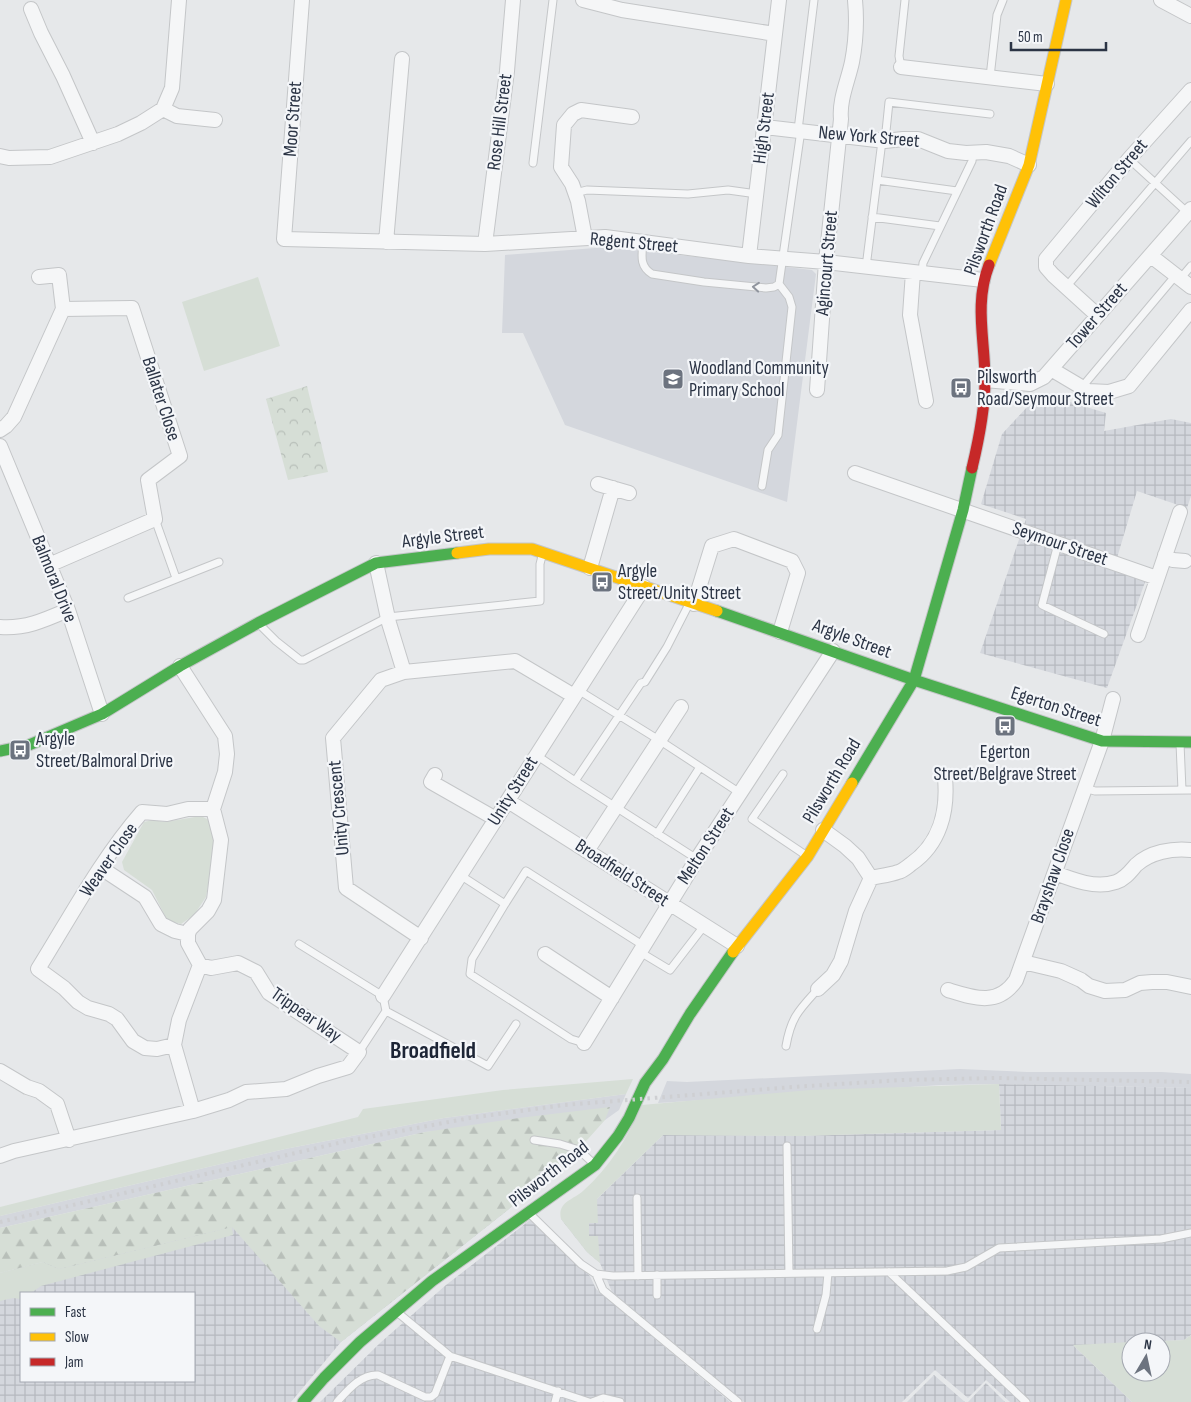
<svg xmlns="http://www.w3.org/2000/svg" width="1191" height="1402" viewBox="0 0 1191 1402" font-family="'Sofia Sans Condensed',sans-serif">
<defs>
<pattern id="industrial-grid" width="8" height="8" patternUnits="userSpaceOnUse" patternTransform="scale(1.25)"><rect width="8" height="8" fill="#d4d7dd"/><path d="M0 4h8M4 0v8" fill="none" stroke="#b6b9bf"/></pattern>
<pattern id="forest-firs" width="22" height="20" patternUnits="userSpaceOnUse" patternTransform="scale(1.25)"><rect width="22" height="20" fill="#d6ded6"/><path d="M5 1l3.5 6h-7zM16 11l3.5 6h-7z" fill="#b8bfb9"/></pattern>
<pattern id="park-crowns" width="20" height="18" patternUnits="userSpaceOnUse" patternTransform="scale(1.25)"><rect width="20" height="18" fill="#d6ded6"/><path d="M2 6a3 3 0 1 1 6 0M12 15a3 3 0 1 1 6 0" fill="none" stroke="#b8bfb9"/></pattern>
</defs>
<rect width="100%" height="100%" fill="#e6e8ea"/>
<!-- built -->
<path fill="#d4d7dd" d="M 608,247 L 812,270 L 816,274 L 787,502 L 565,425 L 523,333 L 502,333 L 505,255 Z
M 960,1069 L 1027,1072 L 1162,1072 L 1191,1074 L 1191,1088 L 999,1084 L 941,1085 L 658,1103 L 667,1081 L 687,1082 Z
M 626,1094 L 619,1110 L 605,1120 L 425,1132 L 0,1228 L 0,1216 L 285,1149 L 444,1118 Z"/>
<!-- industrial -->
<path fill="url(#industrial-grid)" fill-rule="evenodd" d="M 1040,393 L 1106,413 L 1104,431 L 1171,419 L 1191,423 L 1191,496 L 1187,508 L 1137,491 L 1117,558 L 1149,571 L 1107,688 L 980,653 L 1026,519 L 981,504 L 1002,434 Z
M 999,1084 L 1191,1088 L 1191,1335 L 1184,1340 L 1074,1346 L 1132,1402 L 1010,1402 L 986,1380 L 968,1398 L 935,1370 L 902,1402 L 744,1402 L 612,1292 L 600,1263 L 587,1252 L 561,1219 L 597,1199 L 663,1135 L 799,1136 L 1001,1130 Z
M 541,1172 L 533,1190 L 341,1342 L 291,1402 L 0,1402 L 0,1273 L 248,1210 ZM 21,1293 L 194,1293 L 194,1381 L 21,1381 Z
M 530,1220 L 590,1276 L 596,1289 L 730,1402 L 320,1402 L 380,1343 L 446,1285 Z
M 934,1375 L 965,1402 L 907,1402 Z
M 986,1383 L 1005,1402 L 968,1402 Z"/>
<!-- grass -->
<path fill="#d6ded6" d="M 258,277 L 280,346 L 204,371 L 182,302 Z
M 201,816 L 211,821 L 216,839 L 206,897 L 194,915 L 181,924 L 167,920 L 152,890 L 124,870 L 122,862 L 144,822 L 152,820 L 165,822 Z
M 633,1079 L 626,1094 L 444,1118 L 285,1149 L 0,1216 L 0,1207 L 358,1117 L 363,1109 L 503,1090 Z
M 999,1084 L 1001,1130 L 799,1136 L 663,1135 L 597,1199 L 598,1223 L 589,1223 L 589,1236 L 598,1236 L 600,1263 L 587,1252 L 561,1219 C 557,1202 573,1200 583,1191 C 610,1167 627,1138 642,1105 L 810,1090 Z
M 232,1227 L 233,1235 L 41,1286 L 31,1293 L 21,1293 L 21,1299 L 13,1298 L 0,1301 L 0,1273 L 43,1262 L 59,1269 Z
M 1191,1335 L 1191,1402 L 1132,1402 L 1073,1345 L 1131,1342 L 1131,1372 L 1161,1372 L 1161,1342 L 1138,1342 L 1184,1340 Z"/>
<!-- forest -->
<path fill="url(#forest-firs)" d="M 610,1107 L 605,1120 L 588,1139 L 556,1166 L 540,1172 L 533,1190 L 341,1342 L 319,1326 L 232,1227 L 59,1269 L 43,1262 L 0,1273 L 0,1228 L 425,1132 L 519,1118 Z"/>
<!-- park -->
<path fill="url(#park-crowns)" d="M 307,386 L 328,472 L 288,480 L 266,399 Z"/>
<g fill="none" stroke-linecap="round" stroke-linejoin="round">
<!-- lane casing -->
<g stroke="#c4c6c8" stroke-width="9">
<path id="lane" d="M 901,67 L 899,56 L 905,0
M 990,77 L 997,15 L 1003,0
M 798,130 L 814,0
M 885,141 L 889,102 L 990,114
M 1129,159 L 1188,213
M 533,163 L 553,0
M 877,180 L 957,191
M 575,193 L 587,190 L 688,194 L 728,190 L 757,194
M 872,217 L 940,226
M 643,242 C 642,255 639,266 652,274 L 704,282 L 766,288 L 774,287 L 779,284 L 801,130
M 866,267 L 882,141
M 922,273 L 923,263 L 972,161 L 973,152
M 1180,279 L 1191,266
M 1066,287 L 1191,141
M 1082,387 L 1176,275
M 762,486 L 768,450 L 778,435 L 792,307 L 789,297 L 779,284
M 155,519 L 176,578
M 1058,544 L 1042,605 L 1104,634
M 128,598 L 219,562
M 258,623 L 276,641 L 300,660 L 304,660 L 388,617 L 540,601 L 540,564 L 543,552
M 578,690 L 659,740 L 740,793
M 1180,743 L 1182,790
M 536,755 L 575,781 L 641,683 L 645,682 L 667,647 L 689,604
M 783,774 L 752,819 L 807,856
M 575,781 L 697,859
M 1084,788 L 1095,791 L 1191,790
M 657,834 L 700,767
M 460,875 L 505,904 L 526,871 L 644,946
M 505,904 L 472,959 L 470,974 L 571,1039 L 584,1043
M 299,944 L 383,996 L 386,1011 L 359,1052
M 640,952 L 670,970 L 704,926
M 386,1011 L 488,1066 L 516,1024
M 786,1046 C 791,1017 799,1010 818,989
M 534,1140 L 560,1144 L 579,1150 L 594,1164
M 787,1146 L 789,1273
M 637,1198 L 638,1276
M 530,1214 L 581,1264 L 596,1274 L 613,1276 L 947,1271 L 966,1267 L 999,1248 L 1161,1239 L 1191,1233
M 889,1272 L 1026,1402
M 596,1274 L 603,1290 L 738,1402
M 657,1275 L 657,1295
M 397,1312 L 450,1356 L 589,1402
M 817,1329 L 826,1295 L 828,1273
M 337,1402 C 348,1390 361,1374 378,1375 L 425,1397 L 431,1397 L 435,1394 L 450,1356
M 555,1402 L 558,1391
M 592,1402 L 603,1398 L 620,1402"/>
</g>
<!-- street casing -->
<g stroke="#c4c6c8" stroke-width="16">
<path id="street" d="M 302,0 L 284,239 L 485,244 L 605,237 L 749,256 L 826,262 L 983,280
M 583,0 L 622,10 L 775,34
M 1161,0 L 1191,16
M 31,9 L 41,33 L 63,76 L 93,143
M 901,67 L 1047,84
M 163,109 L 177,116 L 215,120
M 765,127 L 885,141 L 903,139 L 918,139 L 948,151 L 966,153 L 986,152 L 1009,156 L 1029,165
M 0,156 L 9,158 L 50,157 L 118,134 L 141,123 L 163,109 L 172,88 L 179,0
M 585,238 L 578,201 L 572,184 L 561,167 L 564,125 L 573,114 L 581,110 L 632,117
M 386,242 L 402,59
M 485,244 L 507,71 L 513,0
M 749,256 L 779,0
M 1151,256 L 1191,287
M 913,272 L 910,315 L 926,401
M 1097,315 L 1053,275 L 1046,267 L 1046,259 L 1129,159 L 1191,90
M 1051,369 L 1088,391 L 1109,392 L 1129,386 L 1191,310
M 985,380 L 1030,384 L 1044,377 L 1191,209
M 817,390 L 826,262 L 841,119 C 839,100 848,81 852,62 C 856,41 857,21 855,0
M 0,430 L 6,426 L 14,417 L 63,309 L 59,275 L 39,277
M 0,446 L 68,610 L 102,714
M 855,473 L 1157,578
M 598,484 L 629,493
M 1165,555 L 1173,560 L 1185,561
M 376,563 L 389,623 L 404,672
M 49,565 L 155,519 L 148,480 L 180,456 L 132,308 L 63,309
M 590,568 L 613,488
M 694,604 L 712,546 L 734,539 L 792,561 L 798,573 L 780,632
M 0,627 C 25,629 45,620 68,610
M 1138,635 L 1180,512
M 435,775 L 431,782 L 496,819
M 508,801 L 737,946
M 823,830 L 845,846 L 858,858 L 871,878
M 587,851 L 681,707
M 101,868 L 145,897 L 161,924 L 175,931 L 188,934
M 1055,873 C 1073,880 1096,889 1116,882 C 1125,879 1130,872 1136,865 C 1150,852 1172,848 1191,850
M 871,878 C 880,876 890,875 898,872 C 903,871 907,867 911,864 C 940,844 948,811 945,778
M 421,938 L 346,888 L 333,738 L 381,680 L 404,672 L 515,661 L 574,696
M 545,954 L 612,998
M 1023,962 L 1061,971 L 1081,980 L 1089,986 L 1105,991 L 1125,990 L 1140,983 L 1152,982 L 1167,982 L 1191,987
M 818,989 L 833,975 L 841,961 L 856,911 L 871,878
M 948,990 C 974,998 998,1007 1016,980 L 1102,741 L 1113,699
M 383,996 L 644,587
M 584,1043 L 697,859 L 833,651
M 174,1045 L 157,1049 L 145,1048 L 133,1041 L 117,1019 L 109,1014 L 88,1008 L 78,1002 L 64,988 L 38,969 C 71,916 101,859 142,812 L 167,814 L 188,809 L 213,809
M 0,1071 L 27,1087 L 39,1091 L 57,1104 L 69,1140
M 193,1111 L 174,1045 L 179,1020 L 200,965
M 0,1156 L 14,1151 L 193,1111 L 229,1100 L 246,1092 L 286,1089 L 318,1076 L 348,1067 L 359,1052 L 269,993 L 256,972 L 238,963 L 211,968 L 200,965 L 188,943 L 188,934 L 190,929 L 208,911 L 214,900 L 221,840 L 213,809 L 225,772 L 227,754 L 225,736 L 180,666"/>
</g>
<!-- fast casing -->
<g stroke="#c4c6c8" stroke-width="13">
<path id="fast" d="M 717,611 L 914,680 L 1102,741 L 1191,742
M 0,751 L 29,745 L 102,714 L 180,666 L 258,623 L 376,563 L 457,553
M 852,783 L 914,680 L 963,510 L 972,468
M 303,1402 L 324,1378 L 360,1342 L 432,1281 L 595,1165 L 618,1136 L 629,1118 L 645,1083 L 663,1059 L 690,1014 L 733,952"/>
</g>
<!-- slow casing -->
<g stroke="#c4c6c8" stroke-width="13">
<path id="slow" d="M 989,265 L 1029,165 L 1066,0
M 457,553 L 489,549 L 532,549 L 717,611
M 733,952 L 808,856 L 852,783"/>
</g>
<!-- jam casing -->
<g stroke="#c4c6c8" stroke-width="13">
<path id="jam" d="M 972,468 C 979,439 985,410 985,380 C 985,340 974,304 989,265"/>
</g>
<!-- lane -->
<use href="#lane" stroke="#f5f6f7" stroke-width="7"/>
<!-- street -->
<use href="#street" stroke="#f5f6f7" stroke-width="14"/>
<!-- fast -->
<use href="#fast" stroke="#4caf50" stroke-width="11"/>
<!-- slow -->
<use href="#slow" stroke="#ffc107" stroke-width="11"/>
<!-- jam -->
<use href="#jam" stroke="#c62828" stroke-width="11"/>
<!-- rail -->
<path stroke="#cecfd2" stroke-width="4" stroke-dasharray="2.5 5" stroke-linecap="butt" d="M 0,1222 L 347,1141 L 470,1118 L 564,1105 L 793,1087 L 902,1080 L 997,1078 L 1191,1082"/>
</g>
<!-- one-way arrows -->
<defs><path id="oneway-chevron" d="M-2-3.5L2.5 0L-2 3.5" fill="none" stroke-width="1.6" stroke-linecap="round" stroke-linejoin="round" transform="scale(1.25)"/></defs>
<use stroke="#90959e" href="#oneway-chevron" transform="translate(756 287) rotate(-175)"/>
<!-- icons -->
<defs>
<g id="school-square" transform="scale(1.125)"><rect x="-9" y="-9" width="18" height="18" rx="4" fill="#6c737f" stroke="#f4f6f9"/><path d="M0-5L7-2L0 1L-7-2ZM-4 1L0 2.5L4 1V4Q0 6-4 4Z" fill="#fff"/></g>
<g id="bus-square" transform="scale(1.125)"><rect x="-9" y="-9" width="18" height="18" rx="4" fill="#6c737f" stroke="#f4f6f9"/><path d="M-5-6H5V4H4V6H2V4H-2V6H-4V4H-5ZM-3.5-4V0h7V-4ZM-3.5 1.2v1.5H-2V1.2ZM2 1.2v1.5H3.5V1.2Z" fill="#fff"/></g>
</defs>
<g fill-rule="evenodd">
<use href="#school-square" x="673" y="379"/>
<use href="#bus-square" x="961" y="388"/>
<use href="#bus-square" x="602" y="582"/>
<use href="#bus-square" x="1005" y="726"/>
<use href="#bus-square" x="20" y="750"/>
</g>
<g text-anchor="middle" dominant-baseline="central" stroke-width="4.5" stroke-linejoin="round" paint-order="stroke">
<!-- street labels -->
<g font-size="19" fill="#2b3445" stroke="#f4f6f9">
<text transform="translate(293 119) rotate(-86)">Moor Street</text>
<text transform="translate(500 122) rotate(-83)">Rose Hill Street</text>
<text transform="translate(764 128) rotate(-83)">High Street</text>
<text transform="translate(869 137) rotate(5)">New York Street</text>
<text transform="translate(1117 174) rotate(-50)">Wilton Street</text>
<text transform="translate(986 230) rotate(-70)">Pilsworth Road</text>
<text transform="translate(634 243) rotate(5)">Regent Street</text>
<text transform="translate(827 263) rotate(-85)">Agincourt Street</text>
<text transform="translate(1097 316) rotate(-49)">Tower Street</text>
<text transform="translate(161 399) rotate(72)">Ballater Close</text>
<text transform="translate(443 537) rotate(-7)">Argyle Street</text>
<text transform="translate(1060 544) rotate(19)">Seymour Street</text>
<text transform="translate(54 579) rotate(68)">Balmoral Drive</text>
<text transform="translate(852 639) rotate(20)">Argyle Street</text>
<text transform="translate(1056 707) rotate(18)">Egerton Street</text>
<text transform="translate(832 781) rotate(-59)">Pilsworth Road</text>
<text transform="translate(513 791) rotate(-58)">Unity Street</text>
<text transform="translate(339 808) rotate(-95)">Unity Crescent</text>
<text transform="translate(706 846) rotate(-57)">Melton Street</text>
<text transform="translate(109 860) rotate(-55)">Weaver Close</text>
<text transform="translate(622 873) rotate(33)">Broadfield Street</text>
<text transform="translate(1053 876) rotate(-71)">Brayshaw Close</text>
<text transform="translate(306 1015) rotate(35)">Trippear Way</text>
<text transform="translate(549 1174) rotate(-38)">Pilsworth Road</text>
</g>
<!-- poi labels -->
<g font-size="19" fill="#2b3445" stroke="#f4f6f9" text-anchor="start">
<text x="689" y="368">Woodland Community<tspan x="689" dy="22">Primary School</tspan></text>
<text x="977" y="377">Pilsworth<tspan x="977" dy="22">Road/Seymour Street</tspan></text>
<text x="618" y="571">Argyle<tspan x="618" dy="22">Street/Unity Street</tspan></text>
<text x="36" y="739">Argyle<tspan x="36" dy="22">Street/Balmoral Drive</tspan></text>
<text x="1005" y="752" text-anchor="middle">Egerton<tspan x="1005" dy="22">Street/Belgrave Street</tspan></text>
</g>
<!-- district labels -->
<g font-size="24" font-weight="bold" fill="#1d2536" stroke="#f4f6f9">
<text x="433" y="1050">Broadfield</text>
</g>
</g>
<!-- legend -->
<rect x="20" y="1292" width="175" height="90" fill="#f4f6f9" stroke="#a4a8b1"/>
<rect x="30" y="1308" width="25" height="8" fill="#4caf50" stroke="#a4a8b1"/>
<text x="65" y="1317" font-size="15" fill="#2b3445">Fast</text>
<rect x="30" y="1333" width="25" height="8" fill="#ffc107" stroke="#a4a8b1"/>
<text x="65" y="1342" font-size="15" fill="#2b3445">Slow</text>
<rect x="30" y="1358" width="25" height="8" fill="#c62828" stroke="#a4a8b1"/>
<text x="65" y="1367" font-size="15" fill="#2b3445">Jam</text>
<!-- north arrow -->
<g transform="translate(1146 1357) rotate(9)"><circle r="24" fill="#f4f6f9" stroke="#a4a8b1"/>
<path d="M0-4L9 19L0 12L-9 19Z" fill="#6c737f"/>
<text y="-8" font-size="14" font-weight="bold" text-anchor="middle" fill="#2b3445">N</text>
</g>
<!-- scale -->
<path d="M1011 42v8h95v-8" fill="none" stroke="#2b3445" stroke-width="2.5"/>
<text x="1018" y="42" font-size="15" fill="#2b3445" stroke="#f4f6f9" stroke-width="4" paint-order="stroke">50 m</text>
</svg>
